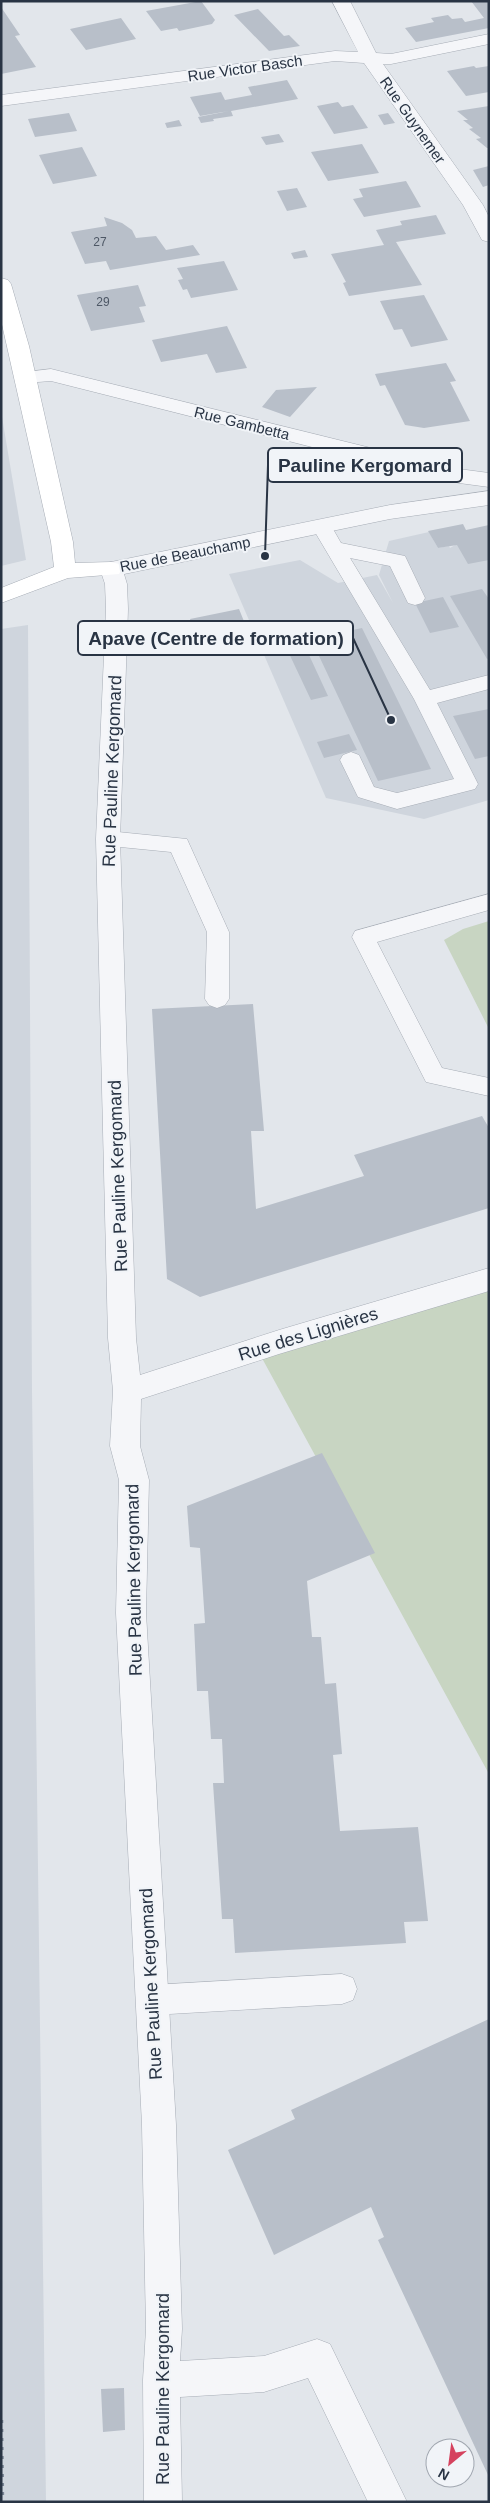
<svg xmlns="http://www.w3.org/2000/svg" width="490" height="2503" viewBox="0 0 490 2503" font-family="Arial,sans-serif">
<rect width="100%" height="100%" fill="#e2e6eb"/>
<!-- built -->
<path fill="#cfd5dd" d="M 1,411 L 26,560 L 1,566 Z
M 489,525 L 489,800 L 424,819 L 326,798 L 229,574 L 300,560 L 338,583 L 377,575 L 393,603 L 379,575 L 389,541 L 429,532 L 438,548 L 449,546 L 450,548 Z
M 28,625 L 32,1391 L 46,2502 L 1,2502 L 1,629 Z"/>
<!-- green -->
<path fill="#c8d5c2" d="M 489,921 L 489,1029 L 444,940 L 463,929 Z
M 489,1280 L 489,1774 L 257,1349 Z"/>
<!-- building -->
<path fill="#b8bfc9" d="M 201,1 L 215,20 L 212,24 L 179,31 L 177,28 L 161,31 L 146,11 Z
M 471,1 L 489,1 L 489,28 L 416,42 L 405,28 L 434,22 L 431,18 L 448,15 L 452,19 L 462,18 L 465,22 L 484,18 Z
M 1,7 L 20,35 L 15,36 L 36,67 L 1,74 Z
M 258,9 L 284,36 L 289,35 L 300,46 L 269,51 L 234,15 Z
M 121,18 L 136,39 L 86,50 L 70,29 Z
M 474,66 L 476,68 L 489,66 L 489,92 L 466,96 L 447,71 Z
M 287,80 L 298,99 L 231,111 L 233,116 L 213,119 L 214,121 L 201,123 L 198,117 L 229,111 L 200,116 L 190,97 L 221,92 L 225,100 L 252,95 L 248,87 Z
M 338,102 L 342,107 L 353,105 L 368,128 L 334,134 L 317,106 Z
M 489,106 L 489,148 L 487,148 L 476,139 L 481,138 L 469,129 L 473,128 L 463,120 L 468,120 L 457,111 Z
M 69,113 L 77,131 L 35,137 L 28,119 Z
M 388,113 L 395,123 L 384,125 L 378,115 Z
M 179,120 L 182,126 L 167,128 L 165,123 Z
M 279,134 L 284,142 L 266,145 L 261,137 Z
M 362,144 L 379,173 L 328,181 L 311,152 Z
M 82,147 L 97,176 L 53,184 L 39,155 Z
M 489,166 L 489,185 L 483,187 L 473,170 Z
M 406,181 L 421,207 L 364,217 L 353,199 L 363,197 L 359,189 Z
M 297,188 L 307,207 L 287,211 L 277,191 Z
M 436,215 L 446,234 L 396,242 L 422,285 L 349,296 L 343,283 L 346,282 L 331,254 L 384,245 L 376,230 L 402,225 L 400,221 Z
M 104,217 L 122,223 L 132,230 L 136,238 L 156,236 L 166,250 L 193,245 L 200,255 L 110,270 L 106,261 L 85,264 L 71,232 L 107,226 Z
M 305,250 L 308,257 L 294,259 L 291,253 Z
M 224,261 L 238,290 L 191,298 L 187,289 L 183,290 L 178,280 L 183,279 L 177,268 Z
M 138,285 L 146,306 L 139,307 L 145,322 L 91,331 L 77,295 Z
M 424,295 L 448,340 L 411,347 L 402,329 L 394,330 L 380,301 Z
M 227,326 L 247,368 L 216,373 L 207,354 L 161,362 L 152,340 Z
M 446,363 L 456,381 L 450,382 L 470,421 L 424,428 L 405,425 L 385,385 L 380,386 L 375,374 Z
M 317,387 L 290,417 L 262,407 L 276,390 Z
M 463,524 L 466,530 L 489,525 L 489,560 L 468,564 L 457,545 L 438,548 L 428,531 Z
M 482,589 L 489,599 L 489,658 L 487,659 L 450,596 Z
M 443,597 L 459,627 L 430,633 L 415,603 Z
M 239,609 L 254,646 L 205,656 L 190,619 Z
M 362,628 L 400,705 L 431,769 L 378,781 L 311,639 Z
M 303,642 L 328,696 L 311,700 L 285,645 Z
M 489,709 L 489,756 L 475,759 L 453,716 Z
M 349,734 L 357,750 L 324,758 L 317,742 Z
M 253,1004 L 264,1131 L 251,1131 L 256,1209 L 364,1176 L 354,1155 L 482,1116 L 489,1128 L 489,1208 L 200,1297 L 167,1279 L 152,1009 Z
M 322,1453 L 375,1553 L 307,1581 L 312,1637 L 321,1637 L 325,1684 L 336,1683 L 342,1754 L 333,1755 L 340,1831 L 418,1827 L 428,1921 L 404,1922 L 406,1943 L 235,1953 L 233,1919 L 222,1919 L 213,1783 L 224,1783 L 222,1739 L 211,1739 L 208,1691 L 197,1691 L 194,1624 L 205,1623 L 200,1548 L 190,1547 L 187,1506 Z
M 489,2019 L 489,2477 L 378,2240 L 384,2237 L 371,2207 L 274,2255 L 228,2150 L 295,2119 L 291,2110 Z
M 124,2388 L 125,2430 L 103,2432 L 101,2389 Z"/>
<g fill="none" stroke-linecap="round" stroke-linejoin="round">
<!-- lane casing -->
<g stroke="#a7adb6" stroke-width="1">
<path id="lane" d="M 322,521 L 329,522 L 341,543 L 405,556 L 425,598 L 422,603 L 415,605 L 408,603 L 390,566 L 350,558 L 430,690 L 489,675 L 489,689 L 437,703 L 478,784 L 475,789 L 397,809 L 358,797 L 340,760 L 343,755 L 351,752 L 359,755 L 374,787 L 397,793 L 454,779 L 414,699 L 312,527 L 315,522 Z
M 108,831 L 187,839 L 229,932 L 229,999 L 225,1005 L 217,1008 L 209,1005 L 205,999 L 207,932 L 171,852 L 100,845 L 97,839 L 100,833 Z
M 489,894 L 489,910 L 377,942 L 442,1068 L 489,1078 L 489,1096 L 426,1082 L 352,937 L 355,931 Z
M 342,1974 L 353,1978 L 357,1989 L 353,2000 L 342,2004 L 152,2015 L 141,2011 L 137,2000 L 141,1989 L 152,1985 Z"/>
</g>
<!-- street casing -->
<g stroke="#a7adb6" stroke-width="1">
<path id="street" d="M 332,1 L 350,1 L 376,53 L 391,54 L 489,34 L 489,44 L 391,64 L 383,64 L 483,205 L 489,217 L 489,242 L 482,240 L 463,205 L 364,63 L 335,61 L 1,106 L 1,95 L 335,51 L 358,52 Z
M 51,369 L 383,451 L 459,469 L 489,473 L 489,487 L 459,483 L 383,465 L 51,381 L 25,383 L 18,381 L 15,377 L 18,373 Z
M 489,491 L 489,505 L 390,519 L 124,574 L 127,584 L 128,609 L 120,839 L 136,1338 L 140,1375 L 279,1330 L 489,1268 L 489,1291 L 279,1354 L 141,1399 L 140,1446 L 149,1480 L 146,1613 L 176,2125 L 182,2329 L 180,2361 L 264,2356 L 317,2339 L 330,2344 L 407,2502 L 368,2502 L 308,2378 L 264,2392 L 180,2397 L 182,2502 L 144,2502 L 143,2380 L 146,2329 L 142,2125 L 116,1613 L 119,1480 L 110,1446 L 113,1391 L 108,1338 L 96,839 L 106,609 L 105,584 L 100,569 L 103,564 L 111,562 L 390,505 Z"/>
</g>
<!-- secondary casing -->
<g stroke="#a7adb6" stroke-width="1">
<path id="secondary" d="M 1,278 L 8,280 L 11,284 L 29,346 L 73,542 L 75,563 L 111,562 L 119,564 L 122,569 L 119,574 L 68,578 L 1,603 L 1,588 L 54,567 L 51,542 L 1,320 Z"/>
</g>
<!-- lane -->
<use href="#lane" fill="#f5f6f9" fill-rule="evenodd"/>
<!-- street -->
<use href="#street" fill="#f5f6f9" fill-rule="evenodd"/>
<!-- secondary -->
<use href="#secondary" fill="#fff" fill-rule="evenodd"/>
<!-- rail -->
<path stroke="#7a8595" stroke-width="4.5" stroke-dasharray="3 6" stroke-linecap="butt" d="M 1,2420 L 2,2502"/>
</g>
<g text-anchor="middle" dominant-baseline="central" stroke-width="4" stroke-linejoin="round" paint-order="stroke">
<!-- far-number labels -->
<g font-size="12" fill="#4d5765">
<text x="100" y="242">27</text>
<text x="103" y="302">29</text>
</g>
<!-- far-street labels -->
<g font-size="15" fill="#293444" stroke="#f1f4f8">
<text transform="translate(245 68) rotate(-8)">Rue Victor Basch</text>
<text transform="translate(413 120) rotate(55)">Rue Guynemer</text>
<text transform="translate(242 423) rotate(14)">Rue Gambetta</text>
<text transform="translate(185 554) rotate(-11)">Rue de Beauchamp</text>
</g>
<!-- street labels -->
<g font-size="18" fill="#293444" stroke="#f1f4f8">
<text transform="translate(112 771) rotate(-88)">Rue Pauline Kergomard</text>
<text transform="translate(118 1176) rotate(-92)">Rue Pauline Kergomard</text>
<text transform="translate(308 1334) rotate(-17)">Rue des Lignières</text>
<text transform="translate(134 1580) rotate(-91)">Rue Pauline Kergomard</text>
<text transform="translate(151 1984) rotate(-93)">Rue Pauline Kergomard</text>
<text transform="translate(163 2389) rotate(-90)">Rue Pauline Kergomard</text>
</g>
</g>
<!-- callouts -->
<path fill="none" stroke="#293444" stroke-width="2" d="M265 556L268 465M391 720L353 638"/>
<g fill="#293444" stroke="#f1f4f8" stroke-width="2">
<circle cx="265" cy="556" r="5"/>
<circle cx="391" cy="720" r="5"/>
</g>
<g fill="#f1f4f8" stroke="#293444" stroke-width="2">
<rect x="268" y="448" width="194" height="34" rx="5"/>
<rect x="78" y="621" width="275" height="34" rx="5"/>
</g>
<g font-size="19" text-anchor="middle" font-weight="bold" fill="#293444">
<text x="365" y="472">Pauline Kergomard</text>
<text x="216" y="645">Apave (Centre de formation)</text>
</g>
<!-- border -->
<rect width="490" height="2503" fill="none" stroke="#293444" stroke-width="5"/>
<!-- north arrow -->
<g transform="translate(450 2463) rotate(209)"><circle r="24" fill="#f1f4f8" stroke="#a1a7b0"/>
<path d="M0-4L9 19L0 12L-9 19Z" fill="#d5425e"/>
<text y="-8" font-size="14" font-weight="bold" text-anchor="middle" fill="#293444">N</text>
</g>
</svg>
